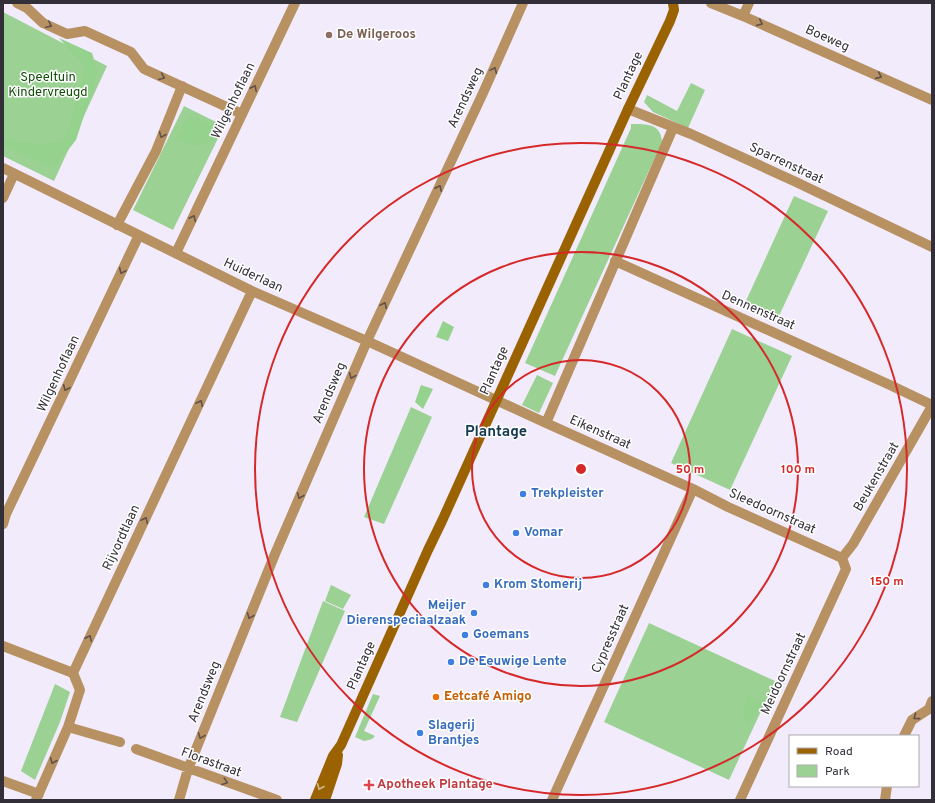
<svg xmlns="http://www.w3.org/2000/svg" width="935" height="803" viewBox="0 0 935 803" font-family="Overpass,sans-serif">
<rect width="100%" height="100%" fill="#f1ebfb"/>
<!-- green -->
<path fill="#9cd194" d="M 3,12 L 107,66 L 54,181 L 3,156 Z
M 691,83 L 705,90 L 688,128 L 653,112 L 644,102 L 647,95 L 677,111 Z
M 184,106 L 224,126 L 173,230 L 133,210 Z
M 631,124 C 646,124 661,123 662,142 L 555,376 L 525,363 L 631,128 Z
M 794,196 L 828,211 L 778,318 L 745,303 Z
M 732,329 L 792,356 L 730,490 L 671,463 Z
M 537,375 L 553,383 L 539,413 L 522,405 Z
M 411,407 L 432,417 L 384,524 L 364,517 Z
M 331,585 L 351,595 L 343,609 L 325,601 Z
M 323,601 L 345,611 L 297,722 L 280,717 Z
M 649,623 L 775,681 L 729,780 L 604,722 Z
M 55,684 L 70,692 L 60,722 L 35,780 L 21,771 Z
M 373,694 L 380,696 L 364,731 L 375,736 L 372,739 L 364,741 L 355,737 Z"/>
<!-- forest -->
<path fill="#95d28d" d="M 59,38 L 92,53 L 98,73 L 76,140 L 54,168 L 3,146 L 3,140 L 43,144 L 63,141 C 74,117 80,92 84,66 Z
M 189,115 L 218,128 L 215,141 L 193,146 L 175,138 Z
M 443,321 L 454,327 L 448,341 L 436,337 Z
M 421,385 L 433,389 L 423,409 L 415,402 Z
M 749,696 L 764,701 L 748,726 L 742,712 Z"/>
<g fill="none" stroke-linecap="round" stroke-linejoin="round">
<!-- street -->
<path stroke="#b89163" stroke-width="10" d="M 17,3 L 27,8 L 43,23 L 67,34 L 85,31 L 131,52 L 144,69 L 242,114
M 711,3 L 743,16 L 932,100
M 743,16 L 749,3
M 628,109 L 691,134 L 796,182 L 932,247
M 3,168 L 252,291 L 367,341 L 546,423 L 693,489 L 728,507 L 842,558
M 3,198 L 14,174
M 117,225 L 156,151 L 182,86
M 176,253 L 295,3
M 615,261 L 890,385 L 932,405
M 546,423 L 673,128
M 3,524 L 6,514 L 139,235
M 842,558 L 853,544 L 932,406
M 3,646 L 73,673
M 68,727 L 120,742
M 904,736 L 912,720 L 929,709 L 932,701
M 136,749 L 277,800
M 3,781 L 39,794
M 36,800 L 68,727 L 80,690 L 73,673 L 252,291
M 179,800 L 188,769 L 275,554 L 367,341 L 483,93 L 523,3
M 552,800 L 693,489
M 740,800 L 846,569 L 842,558
M 885,800 L 887,786"/>
<!-- secondary -->
<path stroke="#9b6201" stroke-width="10" d="M 315,800 L 333,756 L 341,745 L 428,550 L 442,521 L 628,109 L 670,21 L 674,10 L 673,3
M 325,800 L 337,764 L 338,755"/>
</g>
<!-- one-way arrows -->
<defs><path id="oneway-chevron" d="M-2-3.5L2.5 0L-2 3.5" fill="none" stroke-width="1.6" stroke-linecap="round" stroke-linejoin="round"/></defs>
<g stroke="#625148">
<use href="#oneway-chevron" transform="translate(760 23) rotate(24)"/>
<use href="#oneway-chevron" transform="translate(49 25) rotate(26)"/>
<use href="#oneway-chevron" transform="translate(494 70) rotate(-66)"/>
<use href="#oneway-chevron" transform="translate(879 76) rotate(24)"/>
<use href="#oneway-chevron" transform="translate(162 77) rotate(23)"/>
<use href="#oneway-chevron" transform="translate(254 88) rotate(-63)"/>
<use href="#oneway-chevron" transform="translate(162 135) rotate(112)"/>
<use href="#oneway-chevron" transform="translate(439 188) rotate(-65)"/>
<use href="#oneway-chevron" transform="translate(193 218) rotate(-64)"/>
<use href="#oneway-chevron" transform="translate(122 271) rotate(115)"/>
<use href="#oneway-chevron" transform="translate(384 305) rotate(-65)"/>
<use href="#oneway-chevron" transform="translate(352 376) rotate(113)"/>
<use href="#oneway-chevron" transform="translate(66 388) rotate(115)"/>
<use href="#oneway-chevron" transform="translate(200 403) rotate(-65)"/>
<use href="#oneway-chevron" transform="translate(300 496) rotate(113)"/>
<use href="#oneway-chevron" transform="translate(145 520) rotate(-65)"/>
<use href="#oneway-chevron" transform="translate(250 616) rotate(112)"/>
<use href="#oneway-chevron" transform="translate(89 638) rotate(-65)"/>
<use href="#oneway-chevron" transform="translate(916 717) rotate(144)"/>
<use href="#oneway-chevron" transform="translate(201 736) rotate(112)"/>
<use href="#oneway-chevron" transform="translate(53 761) rotate(113)"/>
<use href="#oneway-chevron" transform="translate(225 782) rotate(20)"/>
</g>
<use stroke="#d2b88d" href="#oneway-chevron" transform="translate(320 787) rotate(113)"/>
<!-- distance rings -->
<g fill="none" stroke="#d62828" stroke-width="2">
<circle cx="581" cy="469" r="109"/>
<circle cx="581" cy="469" r="217"/>
<circle cx="581" cy="469" r="326"/>
</g>
<!-- markers -->
<circle fill="#8d6e63" stroke="#fff" stroke-width="1.5" cx="329" cy="35" r="4"/>
<g fill="#3f7fe0" stroke="#fff" stroke-width="1.5">
<circle cx="523" cy="494" r="4"/>
<circle cx="516" cy="533" r="4"/>
<circle cx="486" cy="585" r="4"/>
<circle cx="474" cy="613" r="4"/>
<circle cx="465" cy="635" r="4"/>
<circle cx="451" cy="662" r="4"/>
<circle cx="420" cy="733" r="4"/>
</g>
<circle fill="#e8710a" stroke="#fff" stroke-width="1.5" cx="436" cy="697" r="4"/>
<path fill="#e0444e" stroke="#fff" stroke-width="1.5" d="M367 779h4v4h4v4h-4v4h-4v-4h-4v-4h4z"/>
<g text-anchor="middle" dominant-baseline="central" stroke-width="3" stroke-linejoin="round" paint-order="stroke">
<!-- education labels -->
<g font-size="13" font-weight="bold" fill="#785e54" stroke="#fff" text-anchor="start">
<text x="337" y="35">De Wilgeroos</text>
</g>
<!-- street labels -->
<g font-size="13" fill="#332f39" stroke="#fff">
<text transform="translate(827 39) rotate(24)">Boeweg</text>
<text transform="translate(629 76) rotate(-65)">Plantage</text>
<text transform="translate(466 98) rotate(-65)">Arendsweg</text>
<text transform="translate(234 101) rotate(-64)">Wilgenhoflaan</text>
<text transform="translate(786 164) rotate(25)">Sparrenstraat</text>
<text transform="translate(253 276) rotate(25)">Huiderlaan</text>
<text transform="translate(758 311) rotate(24)">Dennenstraat</text>
<text transform="translate(495 371) rotate(-66)">Plantage</text>
<text transform="translate(59 374) rotate(-65)">Wilgenhoflaan</text>
<text transform="translate(330 393) rotate(-67)">Arendsweg</text>
<text transform="translate(600 433) rotate(24)">Eikenstraat</text>
<text transform="translate(877 477) rotate(-60)">Beukenstraat</text>
<text transform="translate(772 512) rotate(24)">Sleedoornstraat</text>
<text transform="translate(122 538) rotate(-65)">Rijvordtlaan</text>
<text transform="translate(611 639) rotate(-66)">Cypresstraat</text>
<text transform="translate(362 666) rotate(-66)">Plantage</text>
<text transform="translate(784 674) rotate(-65)">Meidoornstraat</text>
<text transform="translate(205 692) rotate(-68)">Arendsweg</text>
<text transform="translate(211 763) rotate(20)">Florastraat</text>
</g>
<!-- park labels -->
<g font-size="13" fill="#104d07" stroke="#fff">
<text x="48" y="78">Speeltuin<tspan x="48" dy="15">Kindervreugd</tspan></text>
</g>
<!-- shop labels -->
<g font-size="13" font-weight="bold" fill="#366cbe" stroke="#fff" text-anchor="start">
<text x="531" y="494">Trekpleister</text>
<text x="524" y="533">Vomar</text>
<text x="494" y="585">Krom Stomerij</text>
<text x="466" y="606" text-anchor="end">Meijer<tspan x="466" dy="15">Dierenspeciaalzaak</tspan></text>
<text x="473" y="635">Goemans</text>
<text x="459" y="662">De Eeuwige Lente</text>
<text x="428" y="726">Slagerij<tspan x="428" dy="15">Brantjes</tspan></text>
</g>
<!-- food labels -->
<g font-size="13" font-weight="bold" fill="#c56008" stroke="#fff" text-anchor="start">
<text x="444" y="697">Eetcafé Amigo</text>
</g>
<!-- health labels -->
<g font-size="13" font-weight="bold" fill="#be3a42" stroke="#fff" text-anchor="start">
<text x="377" y="785">Apotheek Plantage</text>
</g>
<!-- quarter labels -->
<g font-size="15" font-weight="bold" fill="#143952" stroke="#fff">
<text x="496" y="432">Plantage</text>
</g>
</g>
<circle cx="581" cy="469" r="6" fill="#d62828" stroke="#fff" stroke-width="2"/>
<g font-size="12" text-anchor="middle" font-weight="bold" fill="#d62828" stroke="#fff" stroke-width="3" stroke-linejoin="round" paint-order="stroke">
<text x="690" y="473">50 m</text>
<text x="798" y="473">100 m</text>
<text x="887" y="585">150 m</text>
</g>
<!-- border -->
<rect width="935" height="803" fill="none" stroke="#332f39" stroke-width="8"/>
<!-- legend -->
<rect x="789" y="735" width="130" height="52" fill="#ffffff" stroke="#adacb0"/>
<rect x="797" y="748" width="20" height="6" fill="#9b6201" stroke="#adacb0"/>
<text x="825" y="755" font-size="12" fill="#332f39">Road</text>
<rect x="797" y="765" width="20" height="12" fill="#9cd194" stroke="#adacb0"/>
<text x="825" y="775" font-size="12" fill="#332f39">Park</text>
</svg>
